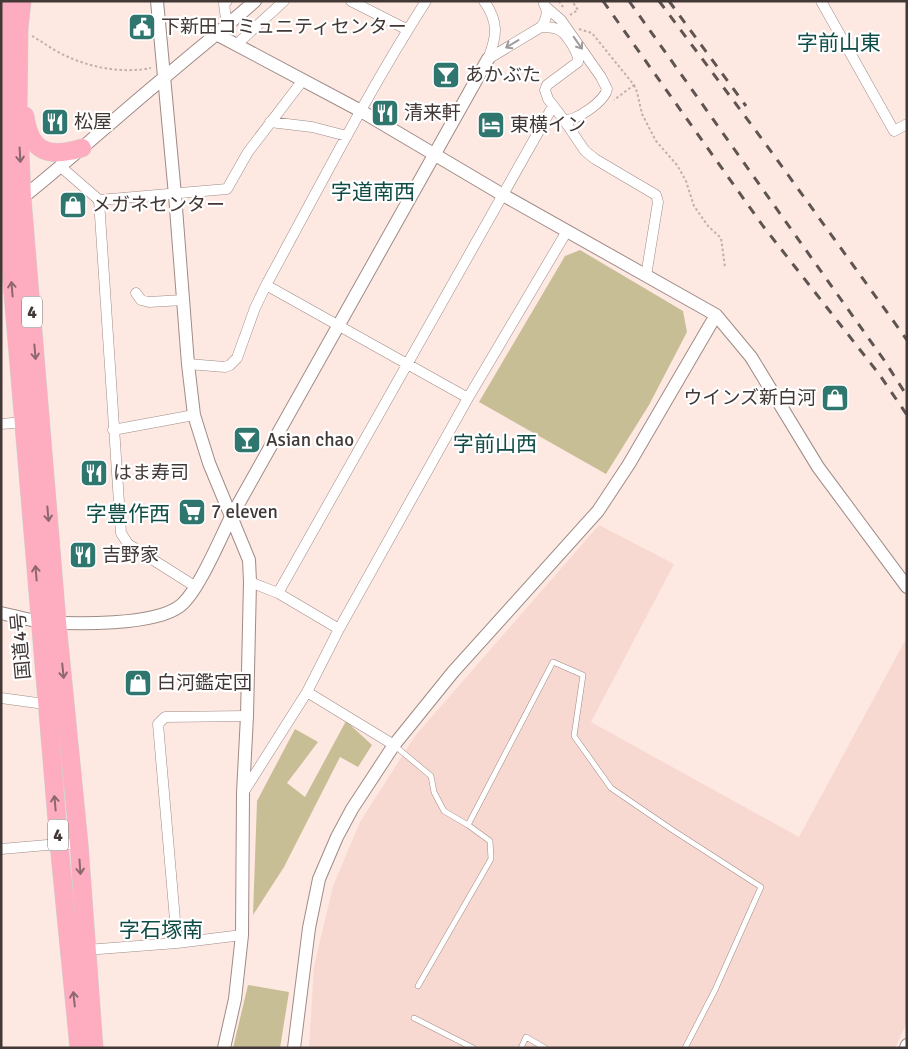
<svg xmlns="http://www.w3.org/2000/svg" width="908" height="1049" viewBox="0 0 908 1049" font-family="Signika,'Noto Sans JP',sans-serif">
<rect width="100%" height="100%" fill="#fee8e2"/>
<!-- built -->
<path fill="#f8d9d1" d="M 599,525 L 674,564 L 591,722 L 799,837 L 907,637 L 907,1022 L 895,1048 L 309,1048 L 314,966 L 333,886 L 360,822 L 415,736 Z"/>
<!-- green -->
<path fill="#c8be96" d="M 580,250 L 683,311 L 687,332 L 649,405 L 606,474 L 479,402 L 565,256 Z
M 346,721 L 372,745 L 358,767 L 340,757 L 284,867 L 253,915 L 257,801 L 295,729 L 318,742 L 287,783 L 305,797 Z
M 248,985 L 289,992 L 280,1048 L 233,1048 Z"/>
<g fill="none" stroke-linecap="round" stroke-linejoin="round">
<!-- service casing -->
<g stroke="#9f8b86" stroke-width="6">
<path id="service" d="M 395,746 L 431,776 L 434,792 L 444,811 L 468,825 L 490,841 L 491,859 L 418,986
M 468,825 L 553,662 L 583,675 L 574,736 L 611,788 L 671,829 L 761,887 L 715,990 L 685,1048
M 414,1018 L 473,1048
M 521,1048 L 526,1037 L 545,1048"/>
</g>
<!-- minor casing -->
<g stroke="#9f8b86" stroke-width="11">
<path id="minor" d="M 351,1 L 408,30
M 484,1 C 499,22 497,36 488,59
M 821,1 L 894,131 L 907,124
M 227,26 L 224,4 L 227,1
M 541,27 C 546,27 552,27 557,29 C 566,32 579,53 578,62 L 547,85 L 545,90 L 548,99 L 564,120 C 575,122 605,101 607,89 L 601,77 L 561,20 L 546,7
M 237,44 L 284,1
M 488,59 L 541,27 C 546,21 549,11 544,4
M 564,120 L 585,151 L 595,159 L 656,195 L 658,202 L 646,276
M 270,122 L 312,127 L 347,136
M 61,167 L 99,200 L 121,533 L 128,544 L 196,587
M 99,200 L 227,189 L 248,152 L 303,80
M 266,285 L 468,398
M 136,293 L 141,300 L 149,302 L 183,300
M 188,364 L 225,367 L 230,365 L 237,358 L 255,308 L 266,285 C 318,190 367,93 426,1
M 1,424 L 24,422
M 113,430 L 194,415
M 250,582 L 278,593 L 339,629
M 278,593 L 553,106
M 307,692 L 394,745
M 1,698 L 52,705
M 243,793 L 307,692 L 339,629 L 468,398 L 567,231
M 1,849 L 59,844 L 79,844
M 177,943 L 158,724 L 165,717 L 247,716
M 86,950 L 177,943 L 242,935"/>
</g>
<!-- tertiary casing -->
<g stroke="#9f8b86" stroke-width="14">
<path id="tertiary" d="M 157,1 L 175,195 L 188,364 L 194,415 L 209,463 L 249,560 L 250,582 L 247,716 L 243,793 L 242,935 L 235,999 L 224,1048
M 218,35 L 361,111 L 503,195 L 716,315 L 751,357 L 818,467 L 907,587
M 17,202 C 68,162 115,118 165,77 C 195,51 226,27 255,1
M 1,613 C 15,616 29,620 42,622 C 75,624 154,626 180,606 C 198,592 220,539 231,517 L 488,59
M 294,1048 L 309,928 L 319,879 L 337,837 L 352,809 L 394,745 L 453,672 L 598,511 L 629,464 L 716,315
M 906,1048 L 907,1045"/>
</g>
<!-- trunk casing -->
<g stroke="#d2cfcf" stroke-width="19">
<path id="trunk" d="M 5,1 L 2,118 L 6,210 L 59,844 L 79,1048
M 22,1 L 19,28 L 18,109 L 22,198 L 57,622 L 79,844 L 94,1048
M 25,116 C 30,153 49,158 82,148"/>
</g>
<!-- path -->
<path stroke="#c0afaa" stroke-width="2" stroke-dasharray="2.5 2.5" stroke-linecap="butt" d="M 559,1 L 563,7
M 570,15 L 578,10 L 572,1
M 579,29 L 592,33 L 634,85 L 614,100
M 32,36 C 41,41 49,47 58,52 C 86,67 120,74 151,68
M 634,85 L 637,92 L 642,114 L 656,141 L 677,165 L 686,181 L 694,206 L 708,226 L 721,238 L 725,267"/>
<!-- service -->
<use href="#service" stroke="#fff" stroke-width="5"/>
<!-- minor -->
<use href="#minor" stroke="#fff" stroke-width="10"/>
<!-- tertiary -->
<use href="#tertiary" stroke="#fff" stroke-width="12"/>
<!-- trunk -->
<use href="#trunk" stroke="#feacc0" stroke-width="18"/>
<!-- rail -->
<path stroke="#5e5451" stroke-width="3" stroke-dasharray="9 9" stroke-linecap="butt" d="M 603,1 L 763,226 L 879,374 L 907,415
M 629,1 L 884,360 L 907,396
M 659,1 L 765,143 L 907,340
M 669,1 L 746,106"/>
</g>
<!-- one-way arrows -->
<defs><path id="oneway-shaft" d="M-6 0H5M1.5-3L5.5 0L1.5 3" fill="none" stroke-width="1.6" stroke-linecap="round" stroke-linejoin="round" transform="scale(1.25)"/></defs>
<g stroke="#a09c9b">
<use href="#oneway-shaft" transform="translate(578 43) rotate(55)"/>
<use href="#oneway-shaft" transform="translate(512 44) rotate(149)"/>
</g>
<g stroke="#8d676e">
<use href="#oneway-shaft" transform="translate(20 155) rotate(87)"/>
<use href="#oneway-shaft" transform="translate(12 289) rotate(-95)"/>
<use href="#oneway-shaft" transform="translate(35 352) rotate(85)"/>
<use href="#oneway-shaft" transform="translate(48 514) rotate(85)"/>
<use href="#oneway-shaft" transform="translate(36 573) rotate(-95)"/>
<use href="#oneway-shaft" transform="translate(63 671) rotate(84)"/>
<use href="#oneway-shaft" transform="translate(55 803) rotate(-95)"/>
<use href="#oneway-shaft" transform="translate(80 867) rotate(86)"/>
<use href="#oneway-shaft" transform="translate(74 999) rotate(-96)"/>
</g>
<!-- icons -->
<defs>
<g id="civic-square" transform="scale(1.4375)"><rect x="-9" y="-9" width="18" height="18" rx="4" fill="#2e766e" stroke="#fff"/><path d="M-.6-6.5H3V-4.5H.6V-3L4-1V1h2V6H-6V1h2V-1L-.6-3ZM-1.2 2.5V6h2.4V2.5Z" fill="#fff"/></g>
<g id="bar-square" transform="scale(1.4375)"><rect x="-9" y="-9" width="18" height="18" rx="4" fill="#2e766e" stroke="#fff"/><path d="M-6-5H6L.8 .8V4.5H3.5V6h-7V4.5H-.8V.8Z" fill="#fff"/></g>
<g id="restaurant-square" transform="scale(1.4375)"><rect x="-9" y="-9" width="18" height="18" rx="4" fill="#2e766e" stroke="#fff"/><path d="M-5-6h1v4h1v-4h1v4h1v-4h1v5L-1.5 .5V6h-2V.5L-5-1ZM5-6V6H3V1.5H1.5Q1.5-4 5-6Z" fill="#fff"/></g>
<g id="hotel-square" transform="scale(1.4375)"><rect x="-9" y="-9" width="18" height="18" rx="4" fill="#2e766e" stroke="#fff"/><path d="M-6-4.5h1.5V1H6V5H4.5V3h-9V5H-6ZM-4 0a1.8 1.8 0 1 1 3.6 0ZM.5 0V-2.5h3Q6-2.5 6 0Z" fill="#fff"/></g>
<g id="shop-square" transform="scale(1.4375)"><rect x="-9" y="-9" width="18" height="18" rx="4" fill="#2e766e" stroke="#fff"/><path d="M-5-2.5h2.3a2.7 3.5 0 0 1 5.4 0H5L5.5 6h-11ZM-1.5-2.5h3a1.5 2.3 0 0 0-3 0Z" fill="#fff"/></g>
<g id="supermarket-square" transform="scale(1.4375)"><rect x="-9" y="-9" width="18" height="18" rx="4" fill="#2e766e" stroke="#fff"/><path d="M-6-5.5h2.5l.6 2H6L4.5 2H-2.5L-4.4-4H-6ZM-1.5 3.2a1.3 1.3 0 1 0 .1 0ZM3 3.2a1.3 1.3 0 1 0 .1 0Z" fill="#fff"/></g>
</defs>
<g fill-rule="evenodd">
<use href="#civic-square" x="142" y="27"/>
<use href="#bar-square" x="446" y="75"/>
<use href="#restaurant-square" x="385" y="113"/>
<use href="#restaurant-square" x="55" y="122"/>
<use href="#hotel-square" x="491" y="125"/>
<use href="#shop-square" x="73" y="205"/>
<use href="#shop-square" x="835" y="398"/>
<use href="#bar-square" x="247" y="440"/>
<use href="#restaurant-square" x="94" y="473"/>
<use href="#supermarket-square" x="192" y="512"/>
<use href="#restaurant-square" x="83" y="555"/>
<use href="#shop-square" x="138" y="683"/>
</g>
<g text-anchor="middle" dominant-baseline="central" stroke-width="4.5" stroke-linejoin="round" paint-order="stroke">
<!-- shield labels -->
<g fill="#fff" stroke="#7b7473" stroke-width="1">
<rect x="22" y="296.5" width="20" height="31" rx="4"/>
<rect x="48" y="819.5" width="20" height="31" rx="4"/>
</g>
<g font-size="18" font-weight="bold" fill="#423937">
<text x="32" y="312">4</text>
<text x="58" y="835">4</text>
</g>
<!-- poi labels -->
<g font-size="19" fill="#423937" stroke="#fff" text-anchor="start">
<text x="161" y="27">下新田コミュニティセンター</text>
<text x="465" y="75">あかぶた</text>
<text x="404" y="113">清来軒</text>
<text x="74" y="122">松屋</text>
<text x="510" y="125">東横イン</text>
<text x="92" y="205">メガネセンター</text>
<text x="816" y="398" text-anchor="end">ウインズ新白河</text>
<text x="266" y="440">Asian chao</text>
<text x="113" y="473">はま寿司</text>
<text x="211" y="512">7 eleven</text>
<text x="102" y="555">吉野家</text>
<text x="157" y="683">白河鑑定団</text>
</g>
<!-- street labels -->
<g font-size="19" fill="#423937" stroke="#fff">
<text transform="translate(21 646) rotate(-95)">国道4号</text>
</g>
<!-- quarter labels -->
<g font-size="21" fill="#104c46" stroke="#fff">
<text x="839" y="43">字前山東</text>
<text x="373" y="192">字道南西</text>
<text x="495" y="444">字前山西</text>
<text x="128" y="514">字豊作西</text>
<text x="161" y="930">字石塚南</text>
</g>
</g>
<!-- border -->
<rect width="908" height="1049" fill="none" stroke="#423937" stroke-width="5"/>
</svg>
